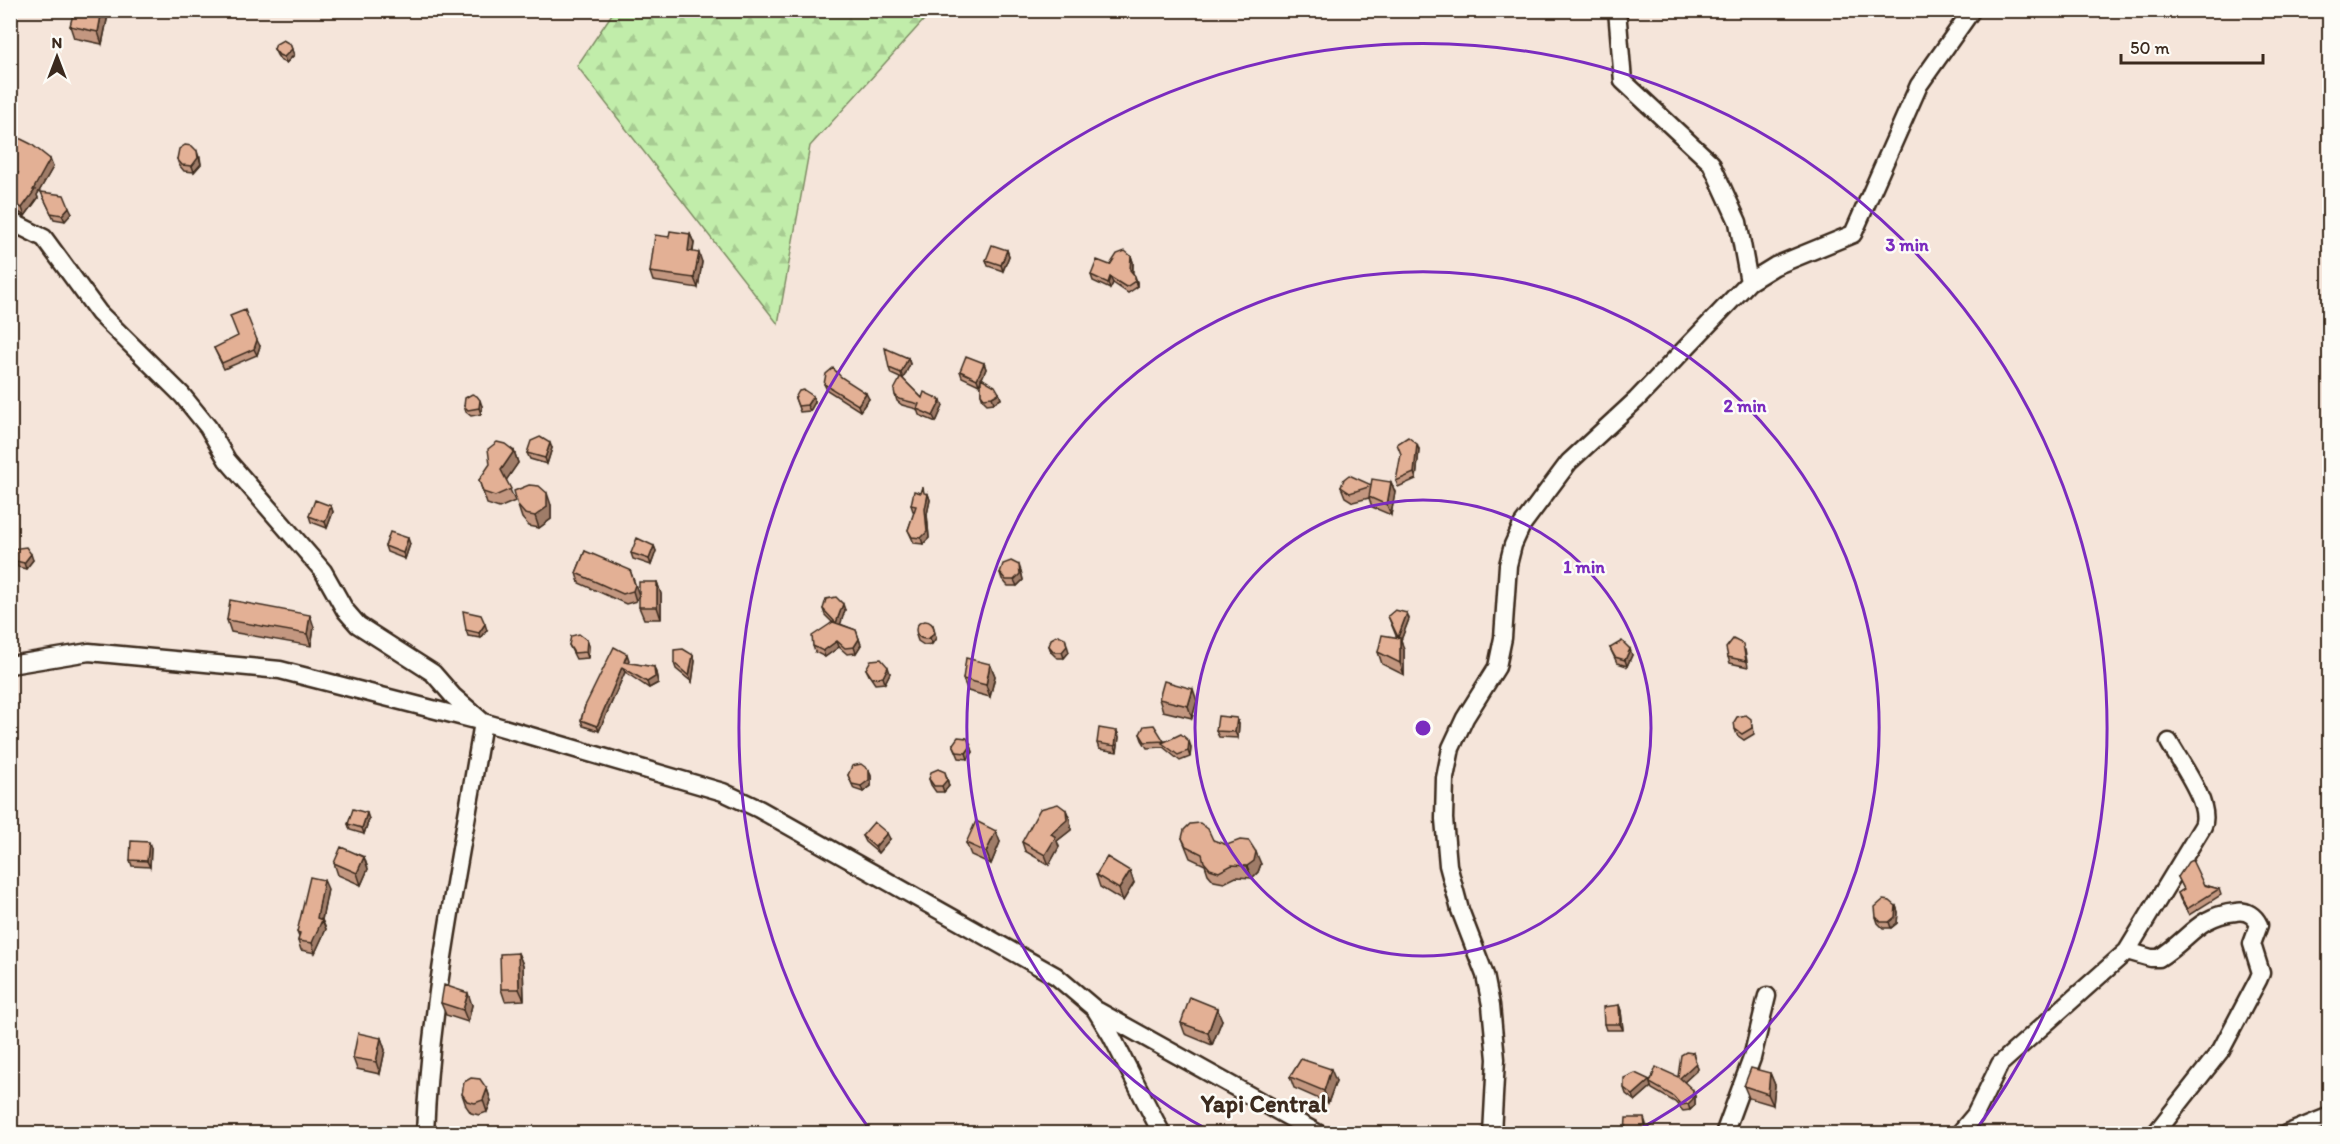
<svg xmlns="http://www.w3.org/2000/svg" width="2340" height="1144" viewBox="0 0 2340 1144" font-family="Itim,sans-serif">
<defs>
<pattern id="forest-firs" width="22" height="20" patternUnits="userSpaceOnUse" patternTransform="scale(1.5)"><rect width="22" height="20" fill="#c1edaa"/><path d="M5 1l3.5 6h-7zM16 11l3.5 6h-7z" fill="#a7cb92"/></pattern>
</defs>
<rect width="100%" height="100%" fill="#f5e5da"/>
<filter id="ink" filterUnits="userSpaceOnUse"><feTurbulence type="fractalNoise" baseFrequency=".0167" numOctaves="2"/><feDisplacementMap in="SourceGraphic" scale="12" xChannelSelector="R" yChannelSelector="G"/><feConvolveMatrix kernelMatrix="1 2 1 2 8 2 1 2 1" color-interpolation-filters="sRGB"/></filter>
<g filter="url(#ink)">
<!-- forest -->
<path fill="url(#forest-firs)" stroke="#7e8c64" stroke-width="1.5" d="M 614,11 L 932,11 L 810,146 L 778,324 L 577,66 Z"/>
<g fill="none" stroke-linecap="round" stroke-linejoin="round">
<!-- minor casing -->
<g stroke="#3b2a1e" stroke-width="21">
<path id="minor" d="M 1617,10 L 1623,81 L 1711,163 L 1738,222 L 1749,282
M 10,221 L 44,238 L 99,313 L 182,395 L 208,427 L 227,460 L 323,571 L 345,610 L 358,625 L 433,673 L 453,696 L 483,722 C 461,858 430,996 425,1134
M 10,665 L 89,652 L 280,670 L 483,722 L 723,792 L 759,809 L 1056,976 L 1095,1009 L 1111,1035 L 1162,1134
M 2127,951 L 2151,958 L 2159,958 C 2190,939 2197,916 2236,912 C 2247,910 2255,916 2259,925 L 2252,944 L 2261,973 L 2258,980 L 2221,1050 L 2155,1134
M 1098,1011 L 1319,1134
M 1492,1134 L 1496,1059 L 1491,1005 L 1485,975 L 1460,910 L 1448,865 L 1444,819 L 1445,778 L 1451,748 L 1465,718 L 1497,667 L 1503,638 L 1508,565 L 1513,545 L 1522,525 L 1569,462 L 1636,400 L 1749,282 L 1775,266 L 1853,234 L 1919,85 L 1972,10
M 1724,1134 L 1752,1058 L 1767,996
M 1959,1134 L 1975,1115 L 2000,1064 L 2127,951 L 2203,826 C 2212,804 2179,761 2169,742
M 2286,1134 L 2330,1116"/>
</g>
<!-- minor -->
<use href="#minor" stroke="#fdfcf7" stroke-width="16"/>
</g>
<!-- wall -->
<path fill="#c39780" stroke="#3b2a1e" stroke-width="1.5" d="M 109,10 L 102,44 L 74,38 L 70,26 Z
M 274,49 L 294,55 L 286,63 L 281,61 L 277,55 Z
M 10,141 L 53,167 L 37,195 L 38,198 L 25,216 L 10,207 L 10,187 L 13,182 L 10,182 Z
M 200,157 L 201,164 L 194,172 L 184,171 L 179,165 L 177,159 Z
M 41,192 L 72,213 L 65,221 L 54,219 Z
M 690,234 L 694,243 L 693,252 L 702,262 L 698,288 L 653,281 L 650,272 Z
M 1007,250 L 1009,256 L 1003,271 L 988,266 L 986,260 Z
M 1131,256 L 1133,262 L 1133,273 L 1137,282 L 1137,287 L 1128,293 L 1113,283 L 1110,289 L 1093,281 L 1091,275 L 1110,265 Z
M 260,346 L 257,355 L 224,369 L 214,348 Z
M 908,358 L 910,364 L 903,379 L 922,398 L 943,406 L 936,422 L 919,415 L 917,409 L 902,405 L 897,401 L 895,395 L 900,378 L 891,374 L 889,368 Z
M 984,363 L 986,369 L 982,378 L 999,393 L 1001,399 L 994,403 L 987,404 L 983,400 L 981,394 L 981,381 L 979,385 L 962,377 L 960,371 Z
M 841,377 L 869,399 L 860,411 L 827,390 L 824,384 Z
M 795,398 L 815,402 L 810,411 L 800,412 Z
M 464,406 L 482,406 L 481,414 L 471,416 L 466,412 Z
M 552,448 L 547,464 L 530,459 L 527,453 Z
M 1419,450 L 1416,479 L 1398,487 L 1396,481 Z
M 514,451 L 518,463 L 506,480 L 515,501 L 499,508 L 487,504 L 479,480 Z
M 1391,482 L 1395,492 L 1391,515 L 1372,507 L 1369,498 L 1353,502 L 1345,497 L 1341,487 L 1371,485 Z
M 926,494 L 928,494 L 930,500 L 927,514 L 929,538 L 923,544 L 914,543 L 908,530 L 915,511 L 913,511 L 911,505 Z
M 551,505 L 551,519 L 539,528 L 529,526 L 522,518 L 518,506 Z
M 331,506 L 333,512 L 327,528 L 311,522 L 309,516 Z
M 410,544 L 405,559 L 387,552 L 385,546 Z
M 654,546 L 656,551 L 651,565 L 633,559 L 631,553 Z
M 11,549 L 33,560 L 26,569 L 18,567 Z
M 585,551 L 639,595 L 636,601 L 626,604 L 579,583 L 576,573 Z
M 1021,571 L 1023,580 L 1017,586 L 1008,586 L 1002,579 L 1000,573 Z
M 657,582 L 661,594 L 661,619 L 644,619 L 639,607 Z
M 823,609 L 845,610 L 840,624 L 856,630 L 861,645 L 856,653 L 847,654 L 839,647 L 825,657 L 815,652 L 813,646 L 832,622 L 825,615 Z
M 1407,613 L 1409,619 L 1401,640 L 1404,650 L 1404,675 L 1382,664 L 1378,652 L 1397,638 L 1388,616 Z
M 227,620 L 314,627 L 311,646 L 231,632 Z
M 933,625 L 936,638 L 932,644 L 924,645 L 918,641 L 916,635 Z
M 466,630 L 487,630 L 481,638 L 468,636 Z
M 587,640 L 589,646 L 588,658 L 576,659 L 569,645 Z
M 1049,646 L 1069,652 L 1064,658 L 1057,658 L 1051,652 Z
M 1610,648 L 1632,655 L 1627,666 L 1617,663 Z
M 1745,650 L 1748,667 L 1730,663 L 1728,657 Z
M 629,660 L 628,663 L 654,667 L 656,673 L 658,683 L 649,688 L 625,672 L 599,731 L 583,726 L 581,720 L 585,706 Z
M 695,661 L 692,682 L 676,669 L 674,663 Z
M 990,664 L 995,676 L 990,697 L 968,691 L 963,679 Z
M 866,669 L 890,673 L 885,683 L 875,684 L 869,675 Z
M 1159,699 L 1197,701 L 1192,718 L 1163,711 Z
M 1239,724 L 1238,738 L 1219,737 L 1216,731 Z
M 1753,725 L 1754,734 L 1744,740 L 1737,735 L 1735,729 Z
M 1117,731 L 1119,737 L 1117,752 L 1099,749 L 1097,743 Z
M 1140,734 L 1164,741 L 1191,747 L 1190,757 L 1180,761 L 1163,747 L 1147,748 L 1142,740 Z
M 953,744 L 971,746 L 973,752 L 968,759 L 959,758 Z
M 869,770 L 871,776 L 871,786 L 863,792 L 854,789 L 848,775 Z
M 947,778 L 949,786 L 944,792 L 936,792 L 931,785 L 929,779 Z
M 1066,810 L 1070,820 L 1071,830 L 1057,841 L 1059,847 L 1049,865 L 1025,851 L 1022,842 Z
M 369,819 L 364,834 L 350,830 L 348,824 Z
M 862,836 L 890,839 L 878,853 L 865,842 Z
M 1182,838 L 1213,840 L 1261,864 L 1258,872 L 1252,878 L 1236,877 L 1224,883 L 1214,881 L 1208,874 L 1205,865 L 1190,858 Z
M 1000,842 L 991,864 L 971,855 L 966,843 Z
M 151,848 L 150,867 L 132,866 L 130,860 Z
M 364,857 L 368,869 L 361,885 L 338,875 L 334,863 Z
M 1130,871 L 1134,883 L 1123,901 L 1100,887 L 1096,875 Z
M 2178,877 L 2219,889 L 2221,895 L 2189,915 L 2180,899 L 2178,893 L 2184,889 Z
M 328,889 L 322,920 L 326,929 L 315,953 L 301,950 L 298,941 L 299,937 L 297,932 Z
M 1896,906 L 1898,912 L 1897,923 L 1891,928 L 1883,928 L 1878,923 L 1876,917 Z
M 518,953 L 523,965 L 524,1000 L 505,1001 L 501,989 Z
M 441,1003 L 472,1005 L 468,1022 L 446,1015 Z
M 1619,1005 L 1621,1011 L 1623,1030 L 1606,1030 L 1604,1024 Z
M 1222,1020 L 1212,1045 L 1185,1034 L 1181,1023 Z
M 381,1038 L 385,1050 L 380,1074 L 357,1069 L 353,1058 Z
M 1693,1053 L 1698,1069 L 1684,1082 L 1695,1096 L 1695,1105 L 1690,1110 L 1683,1111 L 1675,1102 L 1652,1089 L 1651,1087 L 1635,1101 L 1626,1094 L 1624,1088 L 1650,1080 L 1678,1077 Z
M 1770,1073 L 1775,1085 L 1773,1105 L 1749,1098 L 1744,1086 Z
M 1290,1077 L 1336,1081 L 1328,1103 L 1294,1088 Z
M 487,1089 L 491,1101 L 487,1112 L 479,1115 L 471,1113 L 466,1106 L 462,1094 Z"/>
<!-- shaded-wall -->
<path fill="#9f7b68" stroke="#3b2a1e" stroke-width="1.5" d="M 102,10 L 109,10 L 102,44 L 98,32 Z
M 290,44 L 294,55 L 286,63 L 284,57 Z
M 197,151 L 201,164 L 194,172 L 192,166 Z
M 50,159 L 53,167 L 37,195 L 38,198 L 25,216 L 22,208 Z
M 69,207 L 72,213 L 65,221 L 62,215 Z
M 690,234 L 694,243 L 691,260 L 688,251 Z
M 1007,250 L 1009,256 L 1003,271 L 1001,265 Z
M 699,253 L 702,262 L 698,288 L 694,278 Z
M 1131,256 L 1133,262 L 1132,276 L 1130,270 Z
M 1135,276 L 1137,282 L 1137,287 L 1135,281 Z
M 1110,277 L 1113,283 L 1110,289 L 1108,283 Z
M 257,340 L 260,346 L 257,355 L 254,349 Z
M 908,358 L 910,364 L 903,379 L 901,373 Z
M 984,363 L 986,369 L 979,385 L 977,379 Z
M 866,393 L 869,399 L 860,411 L 858,405 Z
M 999,393 L 1001,399 L 994,403 L 992,397 Z
M 813,396 L 815,402 L 810,411 L 807,405 Z
M 480,400 L 482,406 L 481,414 L 479,408 Z
M 941,400 L 943,406 L 936,422 L 933,416 Z
M 550,443 L 552,448 L 547,464 L 545,458 Z
M 1417,444 L 1419,450 L 1416,479 L 1414,473 Z
M 514,451 L 518,463 L 505,482 L 501,470 Z
M 1391,482 L 1395,492 L 1391,515 L 1387,505 Z
M 547,493 L 551,505 L 551,519 L 539,528 L 535,516 Z
M 928,494 L 930,500 L 927,514 L 929,538 L 923,544 L 921,538 L 925,509 Z
M 331,506 L 333,512 L 327,528 L 325,522 Z
M 408,538 L 410,544 L 405,559 L 403,553 Z
M 654,546 L 656,551 L 651,565 L 649,559 Z
M 31,554 L 33,560 L 26,569 L 24,563 Z
M 1019,565 L 1021,571 L 1023,580 L 1017,586 L 1014,580 Z
M 630,570 L 639,595 L 636,601 L 633,591 Z
M 657,582 L 661,594 L 661,619 L 657,607 Z
M 843,604 L 845,610 L 839,629 L 836,623 Z
M 1407,613 L 1409,619 L 1401,640 L 1404,650 L 1404,675 L 1400,663 L 1400,642 L 1398,637 Z
M 310,615 L 314,627 L 311,646 L 307,634 Z
M 485,624 L 487,630 L 481,638 L 479,633 Z
M 933,625 L 936,638 L 932,644 L 930,638 Z
M 1065,638 L 1069,652 L 1064,658 L 1062,652 Z
M 859,639 L 861,645 L 856,653 L 854,647 Z
M 587,640 L 589,646 L 588,658 L 586,652 Z
M 837,641 L 839,647 L 825,657 L 823,651 Z
M 1630,649 L 1632,655 L 1627,666 L 1625,660 Z
M 627,654 L 629,660 L 626,668 L 624,662 Z
M 693,655 L 695,661 L 692,682 L 689,676 Z
M 990,664 L 995,676 L 990,697 L 986,685 Z
M 622,667 L 625,672 L 599,731 L 597,726 Z
M 654,667 L 656,673 L 658,683 L 649,688 L 647,682 Z
M 888,667 L 890,673 L 885,683 L 883,677 Z
M 1193,689 L 1197,701 L 1192,718 L 1188,706 Z
M 1237,718 L 1239,724 L 1238,738 L 1235,732 Z
M 1117,731 L 1119,737 L 1117,752 L 1115,746 Z
M 1189,741 L 1191,747 L 1190,757 L 1188,751 Z
M 971,746 L 973,752 L 968,759 L 966,753 Z
M 869,770 L 871,776 L 871,786 L 863,792 L 861,786 Z
M 945,772 L 949,786 L 944,792 L 942,786 Z
M 1066,810 L 1070,820 L 1071,830 L 1057,841 L 1059,847 L 1049,865 L 1045,855 L 1051,834 Z
M 367,813 L 369,819 L 364,834 L 362,828 Z
M 996,831 L 1000,842 L 991,864 L 986,852 Z
M 887,833 L 890,839 L 878,853 L 875,847 Z
M 149,842 L 151,848 L 150,867 L 147,861 Z
M 1256,852 L 1261,864 L 1258,872 L 1252,878 L 1247,866 Z
M 364,857 L 368,869 L 361,885 L 357,873 Z
M 1130,871 L 1134,883 L 1123,901 L 1119,889 Z
M 324,880 L 328,889 L 321,924 L 322,920 L 326,929 L 315,953 L 312,943 Z
M 1896,906 L 1898,912 L 1897,923 L 1891,928 L 1889,922 Z
M 518,953 L 523,965 L 524,1000 L 519,989 Z
M 468,993 L 472,1005 L 468,1022 L 463,1010 Z
M 1619,1005 L 1621,1011 L 1623,1030 L 1620,1024 Z
M 1217,1008 L 1222,1020 L 1212,1045 L 1208,1033 Z
M 381,1038 L 385,1050 L 380,1074 L 376,1062 Z
M 1693,1053 L 1698,1069 L 1682,1084 L 1680,1078 Z
M 1331,1069 L 1336,1081 L 1328,1103 L 1324,1091 Z
M 1770,1073 L 1775,1085 L 1773,1105 L 1768,1094 Z
M 1650,1080 L 1650,1083 L 1651,1087 L 1635,1101 L 1633,1095 Z
M 487,1089 L 491,1101 L 487,1112 L 483,1100 Z
M 1693,1090 L 1695,1096 L 1695,1105 L 1690,1110 L 1688,1104 Z
M 1644,1118 L 1646,1124 L 1647,1134 L 1646,1134 Z"/>
<!-- building -->
<path fill="#e3b095" stroke="#3b2a1e" stroke-width="1.5" d="M 74,10 L 102,10 L 98,32 L 70,26 Z
M 283,40 L 290,44 L 292,49 L 284,57 L 279,55 L 274,49 L 276,44 Z
M 13,135 L 31,144 L 50,159 L 33,190 L 35,190 L 22,208 L 10,201 L 10,187 L 18,173 L 10,174 L 10,141 Z
M 185,145 L 192,146 L 197,151 L 198,158 L 192,166 L 182,165 L 177,159 L 179,149 Z
M 41,192 L 64,195 L 69,207 L 62,215 L 51,213 Z
M 670,231 L 690,234 L 688,251 L 699,253 L 694,278 L 650,272 L 655,235 L 669,237 Z
M 992,245 L 1007,250 L 1001,265 L 986,260 Z
M 1125,251 L 1131,256 L 1130,270 L 1135,276 L 1135,281 L 1126,287 L 1110,277 L 1108,283 L 1091,275 L 1097,260 L 1110,265 L 1117,254 Z
M 245,310 L 257,340 L 254,349 L 222,363 L 214,348 L 238,336 L 230,316 Z
M 885,348 L 908,358 L 901,373 L 889,368 Z
M 966,356 L 984,363 L 977,379 L 960,371 Z
M 833,368 L 841,377 L 866,393 L 858,405 L 824,384 L 826,374 Z
M 901,377 L 922,398 L 924,392 L 941,400 L 933,416 L 917,409 L 919,404 L 899,399 L 895,395 L 894,390 Z
M 981,378 L 995,386 L 999,393 L 992,397 L 984,398 L 981,394 Z
M 804,390 L 813,396 L 807,405 L 798,406 L 795,398 L 799,391 Z
M 472,394 L 477,396 L 480,400 L 479,408 L 468,410 L 464,406 L 465,398 Z
M 540,437 L 550,443 L 545,458 L 527,453 L 531,441 Z
M 1408,437 L 1417,444 L 1414,473 L 1396,481 L 1401,454 L 1397,444 Z
M 497,442 L 505,444 L 514,451 L 501,470 L 511,489 L 495,496 L 483,492 L 479,480 L 490,464 L 488,449 Z
M 1349,475 L 1371,485 L 1372,479 L 1391,482 L 1387,505 L 1369,497 L 1371,486 L 1350,493 L 1341,487 L 1344,479 Z
M 529,485 L 539,486 L 547,493 L 547,507 L 535,516 L 525,514 L 518,506 L 514,491 Z
M 923,487 L 924,493 L 928,494 L 925,509 L 927,532 L 921,538 L 912,537 L 908,530 L 916,506 L 911,505 L 914,491 L 921,493 Z
M 315,500 L 331,506 L 325,522 L 309,516 Z
M 390,532 L 408,538 L 403,553 L 385,546 Z
M 637,538 L 654,546 L 649,559 L 631,553 Z
M 26,547 L 31,554 L 24,563 L 16,561 L 11,549 Z
M 585,551 L 630,570 L 635,585 L 633,591 L 623,594 L 576,573 Z
M 1011,561 L 1019,565 L 1020,574 L 1014,580 L 1006,580 L 1000,573 L 1003,564 Z
M 639,582 L 657,582 L 657,607 L 639,607 Z
M 836,597 L 843,604 L 836,623 L 856,630 L 859,639 L 854,647 L 845,648 L 837,641 L 823,651 L 813,646 L 812,636 L 833,622 L 836,623 L 823,609 L 826,599 Z
M 230,600 L 310,615 L 307,634 L 227,620 Z
M 1395,610 L 1407,613 L 1398,637 L 1388,616 Z
M 463,611 L 481,615 L 485,624 L 479,633 L 466,630 Z
M916 630a9 9 0 1 1 18 0a9 9 0 1 1-18 0Z
M 579,634 L 587,640 L 586,652 L 574,653 L 569,645 L 571,636 Z
M 1058,635 L 1065,638 L 1067,646 L 1062,652 L 1054,652 L 1049,646 L 1051,639 Z
M 1382,635 L 1400,638 L 1400,663 L 1378,652 Z
M 1733,639 L 1743,644 L 1746,661 L 1728,657 L 1726,648 Z
M 1622,641 L 1630,649 L 1625,660 L 1615,657 L 1610,648 Z
M 614,647 L 627,654 L 624,662 L 654,667 L 655,677 L 647,682 L 622,667 L 597,726 L 581,720 L 585,706 Z
M 683,649 L 693,655 L 689,676 L 674,663 L 674,650 Z
M 966,658 L 990,664 L 986,685 L 963,679 Z
M 881,659 L 888,667 L 883,677 L 872,678 L 866,669 L 871,660 Z
M 1164,681 L 1193,689 L 1188,706 L 1159,699 Z
M 1746,715 L 1751,719 L 1752,728 L 1742,734 L 1735,729 L 1734,722 L 1737,717 Z
M 1218,716 L 1237,718 L 1235,732 L 1216,731 Z
M 1154,725 L 1164,741 L 1145,742 L 1140,734 L 1144,726 Z
M 1099,728 L 1117,731 L 1115,746 L 1097,743 Z
M 1181,734 L 1189,741 L 1188,751 L 1178,755 L 1162,743 Z
M 958,737 L 967,738 L 971,746 L 966,753 L 957,752 L 953,744 Z
M 861,764 L 869,770 L 869,780 L 861,786 L 852,784 L 848,775 L 852,766 Z
M 938,769 L 945,772 L 947,780 L 942,786 L 934,786 L 929,779 L 931,772 Z
M 1058,804 L 1066,810 L 1067,820 L 1051,834 L 1056,837 L 1045,855 L 1022,842 L 1040,809 Z
M 353,809 L 367,813 L 362,828 L 348,824 Z
M 976,821 L 996,831 L 986,852 L 966,843 Z
M 874,822 L 887,833 L 875,847 L 862,836 Z
M 1200,823 L 1208,829 L 1213,840 L 1227,845 L 1240,840 L 1249,841 L 1256,852 L 1254,861 L 1247,866 L 1232,865 L 1219,872 L 1210,869 L 1204,862 L 1202,854 L 1186,846 L 1182,838 L 1184,830 L 1190,824 Z
M 131,841 L 149,842 L 147,861 L 130,860 Z
M 341,847 L 364,857 L 357,873 L 334,863 Z
M 1107,857 L 1130,871 L 1119,889 L 1096,875 Z
M 2192,860 L 2204,885 L 2219,889 L 2187,909 L 2178,893 L 2184,889 L 2178,877 L 2188,862 Z
M 310,877 L 324,880 L 317,918 L 322,920 L 312,943 L 298,941 L 300,933 L 297,932 Z
M 1883,900 L 1890,901 L 1896,906 L 1895,917 L 1889,922 L 1881,922 L 1876,917 L 1875,907 Z
M 518,953 L 519,989 L 501,989 L 500,954 Z
M 444,985 L 468,993 L 463,1010 L 441,1003 Z
M 1190,997 L 1217,1008 L 1208,1033 L 1181,1023 Z
M 1619,1005 L 1620,1024 L 1604,1024 L 1603,1007 Z
M 358,1033 L 381,1038 L 376,1062 L 353,1058 Z
M 1686,1052 L 1693,1053 L 1696,1063 L 1680,1078 L 1693,1090 L 1693,1099 L 1688,1104 L 1681,1105 L 1673,1096 L 1650,1083 L 1656,1067 L 1678,1077 L 1681,1055 Z
M 1301,1059 L 1331,1069 L 1324,1091 L 1290,1077 Z
M 1751,1068 L 1770,1073 L 1768,1094 L 1744,1086 Z
M 1635,1073 L 1650,1080 L 1633,1095 L 1624,1088 L 1624,1078 Z
M 471,1078 L 480,1079 L 487,1089 L 483,1100 L 475,1103 L 467,1101 L 462,1094 L 464,1082 Z
M 1626,1118 L 1644,1118 L 1646,1134 L 1625,1134 Z"/>
</g>
<!-- distance rings -->
<g fill="none" stroke="#7b2cbf" stroke-width="3">
<circle cx="1423" cy="728" r="228"/>
<path d="M1212 1132A456 456 0 1 1 1634 1132"/>
<path d="M870 1130A684 684 0 1 1 1976 1130"/>
</g>
<g text-anchor="middle" dominant-baseline="central" stroke-width="5" stroke-linejoin="round" paint-order="stroke">
<!-- quarter labels -->
<g font-size="24" font-weight="bold" fill="#3b2a1e" stroke="#fdfcf7">
<text x="1264" y="1103">Yapi Central</text>
</g>
</g>
<circle cx="1423" cy="728" r="9" fill="#7b2cbf" stroke="#fdfcf7" stroke-width="3"/>
<g font-size="18" text-anchor="middle" font-weight="bold" fill="#7b2cbf" stroke="#fdfcf7" stroke-width="5" stroke-linejoin="round" paint-order="stroke">
<text x="1907" y="251">3 min</text>
<text x="1745" y="412">2 min</text>
<text x="1584" y="573">1 min</text>
</g>
<!-- margin -->
<rect width="2340" height="1144" fill="none" stroke="#fdfcf7" stroke-width="36"/>
<rect x="18" y="18" width="2304" height="1108" fill="none" stroke="#3b2a1e" stroke-width="2" filter="url(#ink)"/>
<!-- north arrow -->
<g transform="translate(57 57)" stroke="#fdfcf7" stroke-width="4.5" paint-order="stroke">
<path d="M0-4.5L10 22L0 15L-10 22Z" fill="#3b2a1e"/>
<text y="-9" font-size="16" font-weight="bold" text-anchor="middle" fill="#3b2a1e">N</text>
</g>
<!-- scale -->
<path d="M2121 54v9h142v-9" fill="none" stroke="#3b2a1e" stroke-width="3"/>
<text x="2130" y="54" font-size="18" fill="#3b2a1e" stroke="#fdfcf7" stroke-width="4.5" paint-order="stroke">50 m</text>
</svg>
